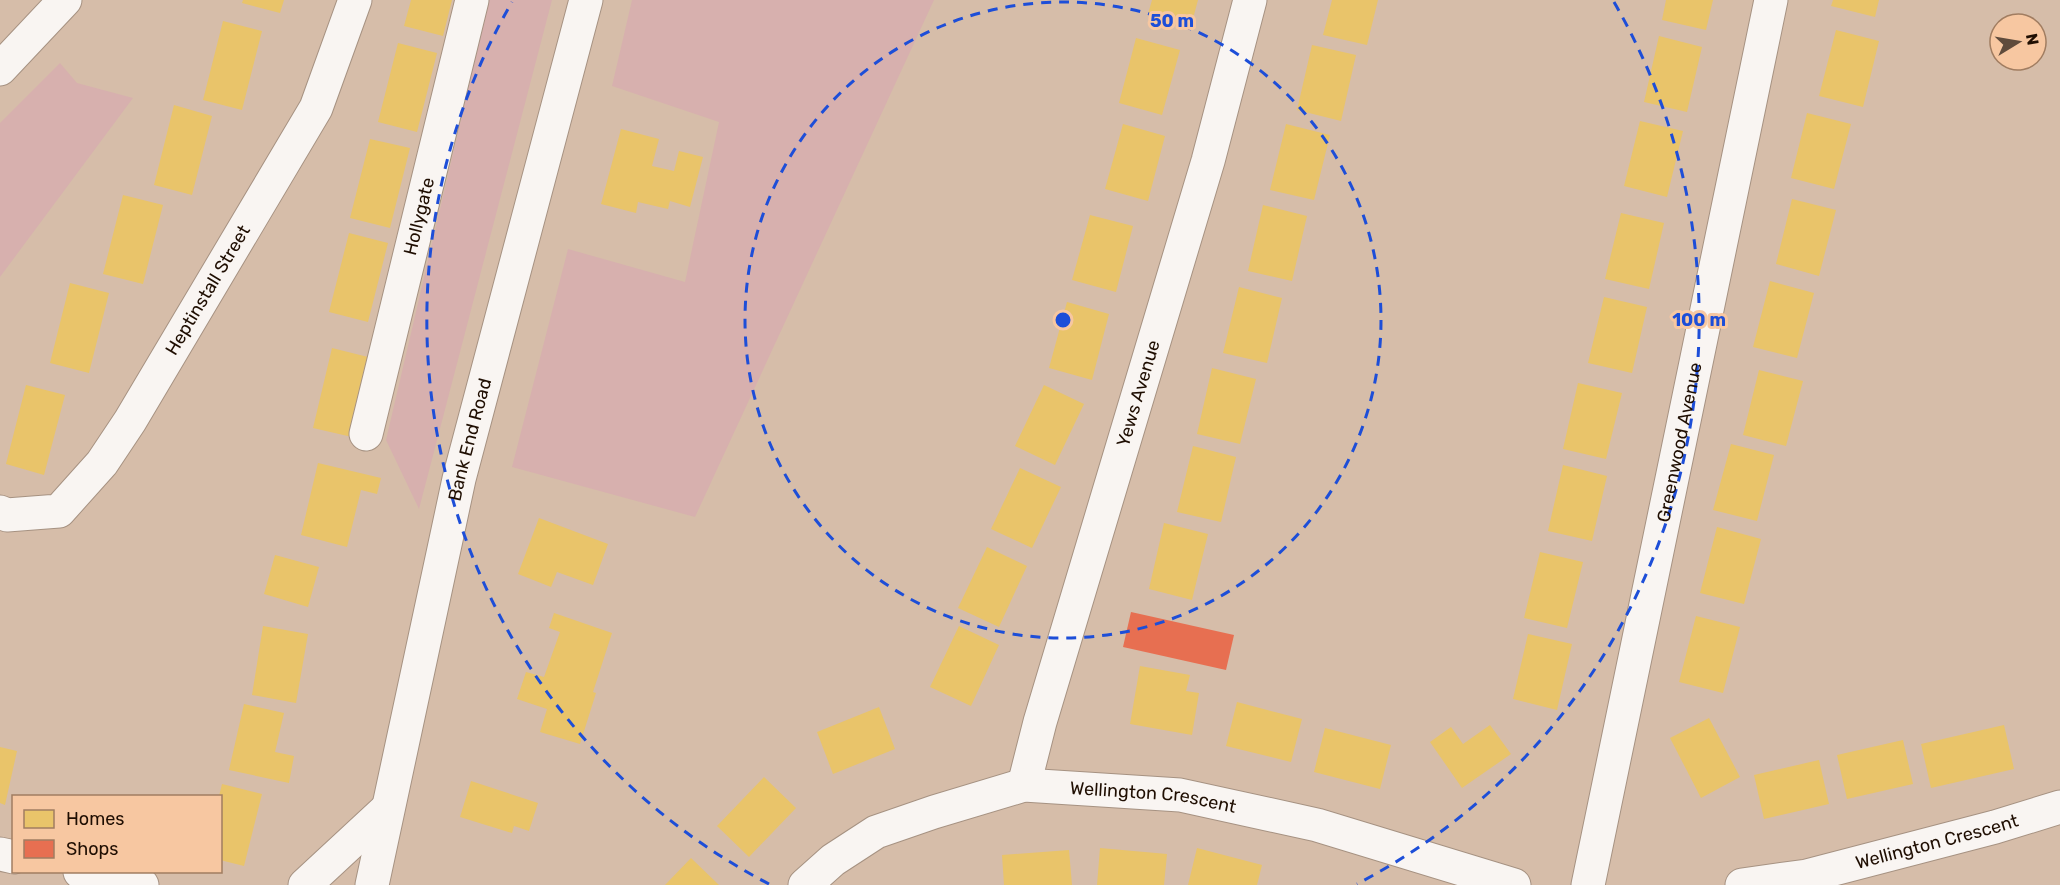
<svg xmlns="http://www.w3.org/2000/svg" width="2060" height="885" viewBox="0 0 2060 885" font-family="Rubik,sans-serif">
<rect width="100%" height="100%" fill="#d6bda9"/>
<!-- green -->
<path fill="#d7b0ae" d="M 489,0 L 552,0 L 419,509 L 386,440 Z
M 632,0 L 934,0 L 695,517 L 512,467 L 568,249 L 685,282 L 719,122 L 612,86 Z
M 60,63 L 77,83 L 133,98 L 0,277 L 0,123 Z"/>
<!-- homes -->
<path fill="#e9c46a" d="M 243,0 L 284,0 L 280,13 L 242,3 Z
M 411,0 L 452,0 L 443,36 L 404,26 Z
M 1152,0 L 1198,0 L 1191,26 L 1148,14 Z
M 1332,0 L 1378,0 L 1367,45 L 1323,35 Z
M 1666,0 L 1713,0 L 1706,30 L 1662,20 Z
M 1833,0 L 1879,0 L 1875,17 L 1831,6 Z
M 223,21 L 262,31 L 242,110 L 203,100 Z
M 1836,30 L 1879,41 L 1863,107 L 1819,96 Z
M 1659,36 L 1702,47 L 1687,112 L 1644,102 Z
M 1136,38 L 1180,50 L 1162,115 L 1119,103 Z
M 398,43 L 437,53 L 417,132 L 378,122 Z
M 1312,45 L 1356,55 L 1341,121 L 1297,110 Z
M 174,105 L 212,116 L 192,195 L 154,185 Z
M 1807,113 L 1851,124 L 1834,189 L 1791,178 Z
M 1640,121 L 1683,131 L 1667,197 L 1624,186 Z
M 1123,124 L 1165,136 L 1148,201 L 1105,189 Z
M 1286,124 L 1330,135 L 1314,200 L 1270,190 Z
M 621,129 L 659,139 L 652,166 L 674,171 L 679,151 L 703,157 L 690,207 L 670,201 L 668,209 L 638,202 L 636,213 L 601,204 Z
M 370,139 L 410,148 L 390,228 L 350,218 Z
M 123,195 L 163,205 L 143,284 L 103,274 Z
M 1792,199 L 1836,210 L 1819,276 L 1776,264 Z
M 1263,205 L 1307,216 L 1292,281 L 1248,271 Z
M 1621,213 L 1664,223 L 1649,289 L 1605,279 Z
M 1090,215 L 1133,226 L 1116,292 L 1072,280 Z
M 349,233 L 388,243 L 368,322 L 329,312 Z
M 1770,281 L 1814,293 L 1797,358 L 1753,347 Z
M 70,283 L 109,293 L 89,373 L 50,363 Z
M 1239,287 L 1282,298 L 1267,363 L 1223,353 Z
M 1604,297 L 1647,307 L 1632,373 L 1588,363 Z
M 1067,302 L 1109,314 L 1092,380 L 1049,368 Z
M 332,348 L 372,358 L 352,437 L 313,428 Z
M 1212,368 L 1256,379 L 1240,444 L 1197,434 Z
M 1759,370 L 1803,381 L 1786,446 L 1743,435 Z
M 1578,383 L 1622,393 L 1606,459 L 1563,449 Z
M 26,385 L 65,395 L 44,475 L 6,464 Z
M 1044,385 L 1084,404 L 1055,465 L 1015,446 Z
M 1731,444 L 1774,455 L 1757,521 L 1713,510 Z
M 1193,446 L 1236,457 L 1221,522 L 1177,512 Z
M 318,463 L 381,478 L 377,494 L 361,490 L 347,547 L 301,535 Z
M 1563,465 L 1607,476 L 1592,541 L 1548,531 Z
M 1020,468 L 1061,487 L 1032,548 L 991,529 Z
M 539,518 L 608,544 L 593,585 L 557,572 L 551,587 L 518,574 Z
M 1164,523 L 1208,534 L 1192,600 L 1149,589 Z
M 1717,527 L 1761,539 L 1744,604 L 1700,593 Z
M 987,547 L 1027,566 L 999,627 L 958,608 Z
M 1540,552 L 1583,562 L 1567,628 L 1524,618 Z
M 275,555 L 319,567 L 308,607 L 264,594 Z
M 554,613 L 612,633 L 593,692 L 596,693 L 580,744 L 540,732 L 547,709 L 517,699 L 526,672 L 544,677 L 560,632 L 549,628 Z
M 1696,616 L 1740,627 L 1723,693 L 1679,682 Z
M 263,626 L 308,634 L 296,703 L 252,695 Z
M 959,626 L 999,645 L 971,706 L 930,687 Z
M 1528,634 L 1572,644 L 1557,710 L 1513,699 Z
M 1140,666 L 1190,675 L 1186,691 L 1199,693 L 1192,735 L 1130,724 Z
M 1237,702 L 1302,719 L 1291,762 L 1226,746 Z
M 244,704 L 284,713 L 275,752 L 294,756 L 289,783 L 229,770 Z
M 879,707 L 895,749 L 833,774 L 817,732 Z
M 1709,718 L 1740,777 L 1701,798 L 1670,738 Z
M 1490,725 L 1511,754 L 1462,788 L 1430,742 L 1451,727 L 1463,744 Z
M 2004,725 L 2014,769 L 1931,788 L 1921,744 Z
M 1325,728 L 1391,745 L 1380,789 L 1314,772 Z
M 1903,740 L 1913,784 L 1847,799 L 1837,755 Z
M 0,747 L 17,751 L 5,805 L 0,803 Z
M 1819,760 L 1829,804 L 1764,819 L 1754,775 Z
M 764,777 L 796,808 L 749,857 L 717,826 Z
M 471,781 L 538,803 L 529,831 L 514,826 L 512,833 L 460,817 Z
M 222,784 L 262,794 L 244,866 L 220,860 L 220,796 L 219,796 Z
M 1100,848 L 1167,854 L 1164,885 L 1097,885 Z
M 1197,848 L 1262,865 L 1257,885 L 1188,885 Z
M 1069,850 L 1072,885 L 1004,885 L 1002,855 Z
M 691,858 L 719,885 L 665,885 Z"/>
<!-- shops -->
<path fill="#e76f51" d="M 1131,612 L 1234,635 L 1226,670 L 1123,647 Z"/>
<g fill="none" stroke-linecap="round" stroke-linejoin="round">
<!-- street casing -->
<g stroke="#a69282" stroke-width="35">
<g id="street">
<path id="s1" d="M 366,434 L 472,0"/>
<path id="s2" d="M 0,512 L 7,515 L 59,511 L 102,463 L 130,421 L 316,108 L 355,0"/>
<path id="s3" d="M 1024,785 L 1040,722 L 1208,161 L 1250,0"/>
<path d="M 0,854 L 14,857"/>
<path d="M 80,872 L 142,885"/>
<path d="M 305,885 L 387,809"/>
<path id="s4" d="M 805,885 L 833,860 L 876,832 L 934,812 L 1024,785 L 1180,795 L 1317,825 L 1514,885"/>
<path id="s5" d="M 1588,885 L 1771,0"/>
<path id="s6" d="M 1742,885 L 1807,876 L 1995,827 L 2060,807"/>
</g>
</g>
<!-- secondary casing -->
<g stroke="#a69282" stroke-width="35">
<g id="secondary">
<path d="M 0,69 L 65,0"/>
<path id="s7" d="M 372,885 L 459,479 L 586,0"/>
</g>
</g>
<!-- street -->
<use href="#street" stroke="#f9f5f2" stroke-width="33"/>
<!-- secondary -->
<use href="#secondary" stroke="#f9f5f2" stroke-width="33"/>
</g>
<!-- distance rings -->
<g fill="none" stroke="#1d4ed8" stroke-width="3" stroke-dasharray="10 8">
<circle cx="1063" cy="320" r="318"/>
<path d="M769 884A636 636 0 0 1 512 2M1614 2A636 636 0 0 1 1357 884"/>
</g>
<g text-anchor="middle" dominant-baseline="central" stroke-width="6" stroke-linejoin="round" paint-order="stroke">
<!-- street labels -->
<g font-size="18" fill="#1f0e02" stroke="#f7c7a1">
<text stroke="none"><textPath href="#s1" startOffset="224">Hollygate</textPath></text>
<text stroke="none"><textPath href="#s2" startOffset="327">Heptinstall Street</textPath></text>
<text stroke="none"><textPath href="#s3" startOffset="408">Yews Avenue</textPath></text>
<text stroke="none"><textPath href="#s7" startOffset="456">Bank End Road</textPath></text>
<text stroke="none"><textPath href="#s5" startOffset="452">Greenwood Avenue</textPath></text>
<text stroke="none"><textPath href="#s4" startOffset="374">Wellington Crescent</textPath></text>
<text stroke="none"><textPath href="#s6" startOffset="200">Wellington Crescent</textPath></text>
</g>
</g>
<circle cx="1063" cy="320" r="9" fill="#1d4ed8" stroke="#f7c7a1" stroke-width="3"/>
<g font-size="18" text-anchor="middle" font-weight="bold" fill="#1d4ed8" stroke="#f7c7a1" stroke-width="6" stroke-linejoin="round" paint-order="stroke">
<text x="1172" y="27">50 m</text>
<text x="1699" y="326">100 m</text>
</g>
<!-- legend -->
<rect x="12" y="795" width="210" height="78" fill="#f7c7a1" stroke="#a17d61" stroke-width="1.5"/>
<rect x="24" y="810" width="30" height="18" fill="#e9c46a" stroke="#a17d61" stroke-width="1.5"/>
<text x="66" y="825" font-size="18" fill="#1f0e02">Homes</text>
<rect x="24" y="840" width="30" height="18" fill="#e76f51" stroke="#a17d61" stroke-width="1.5"/>
<text x="66" y="855" font-size="18" fill="#1f0e02">Shops</text>
<!-- north arrow -->
<g transform="translate(2018 42) rotate(79)"><circle r="28" fill="#f7c7a1" stroke="#a17d61" stroke-width="1.5"/>
<path d="M0-4.5L10 22L0 15L-10 22Z" fill="#5f4b3c"/>
<text y="-9" font-size="16" font-weight="bold" text-anchor="middle" fill="#1f0e02">N</text>
</g>
</svg>
